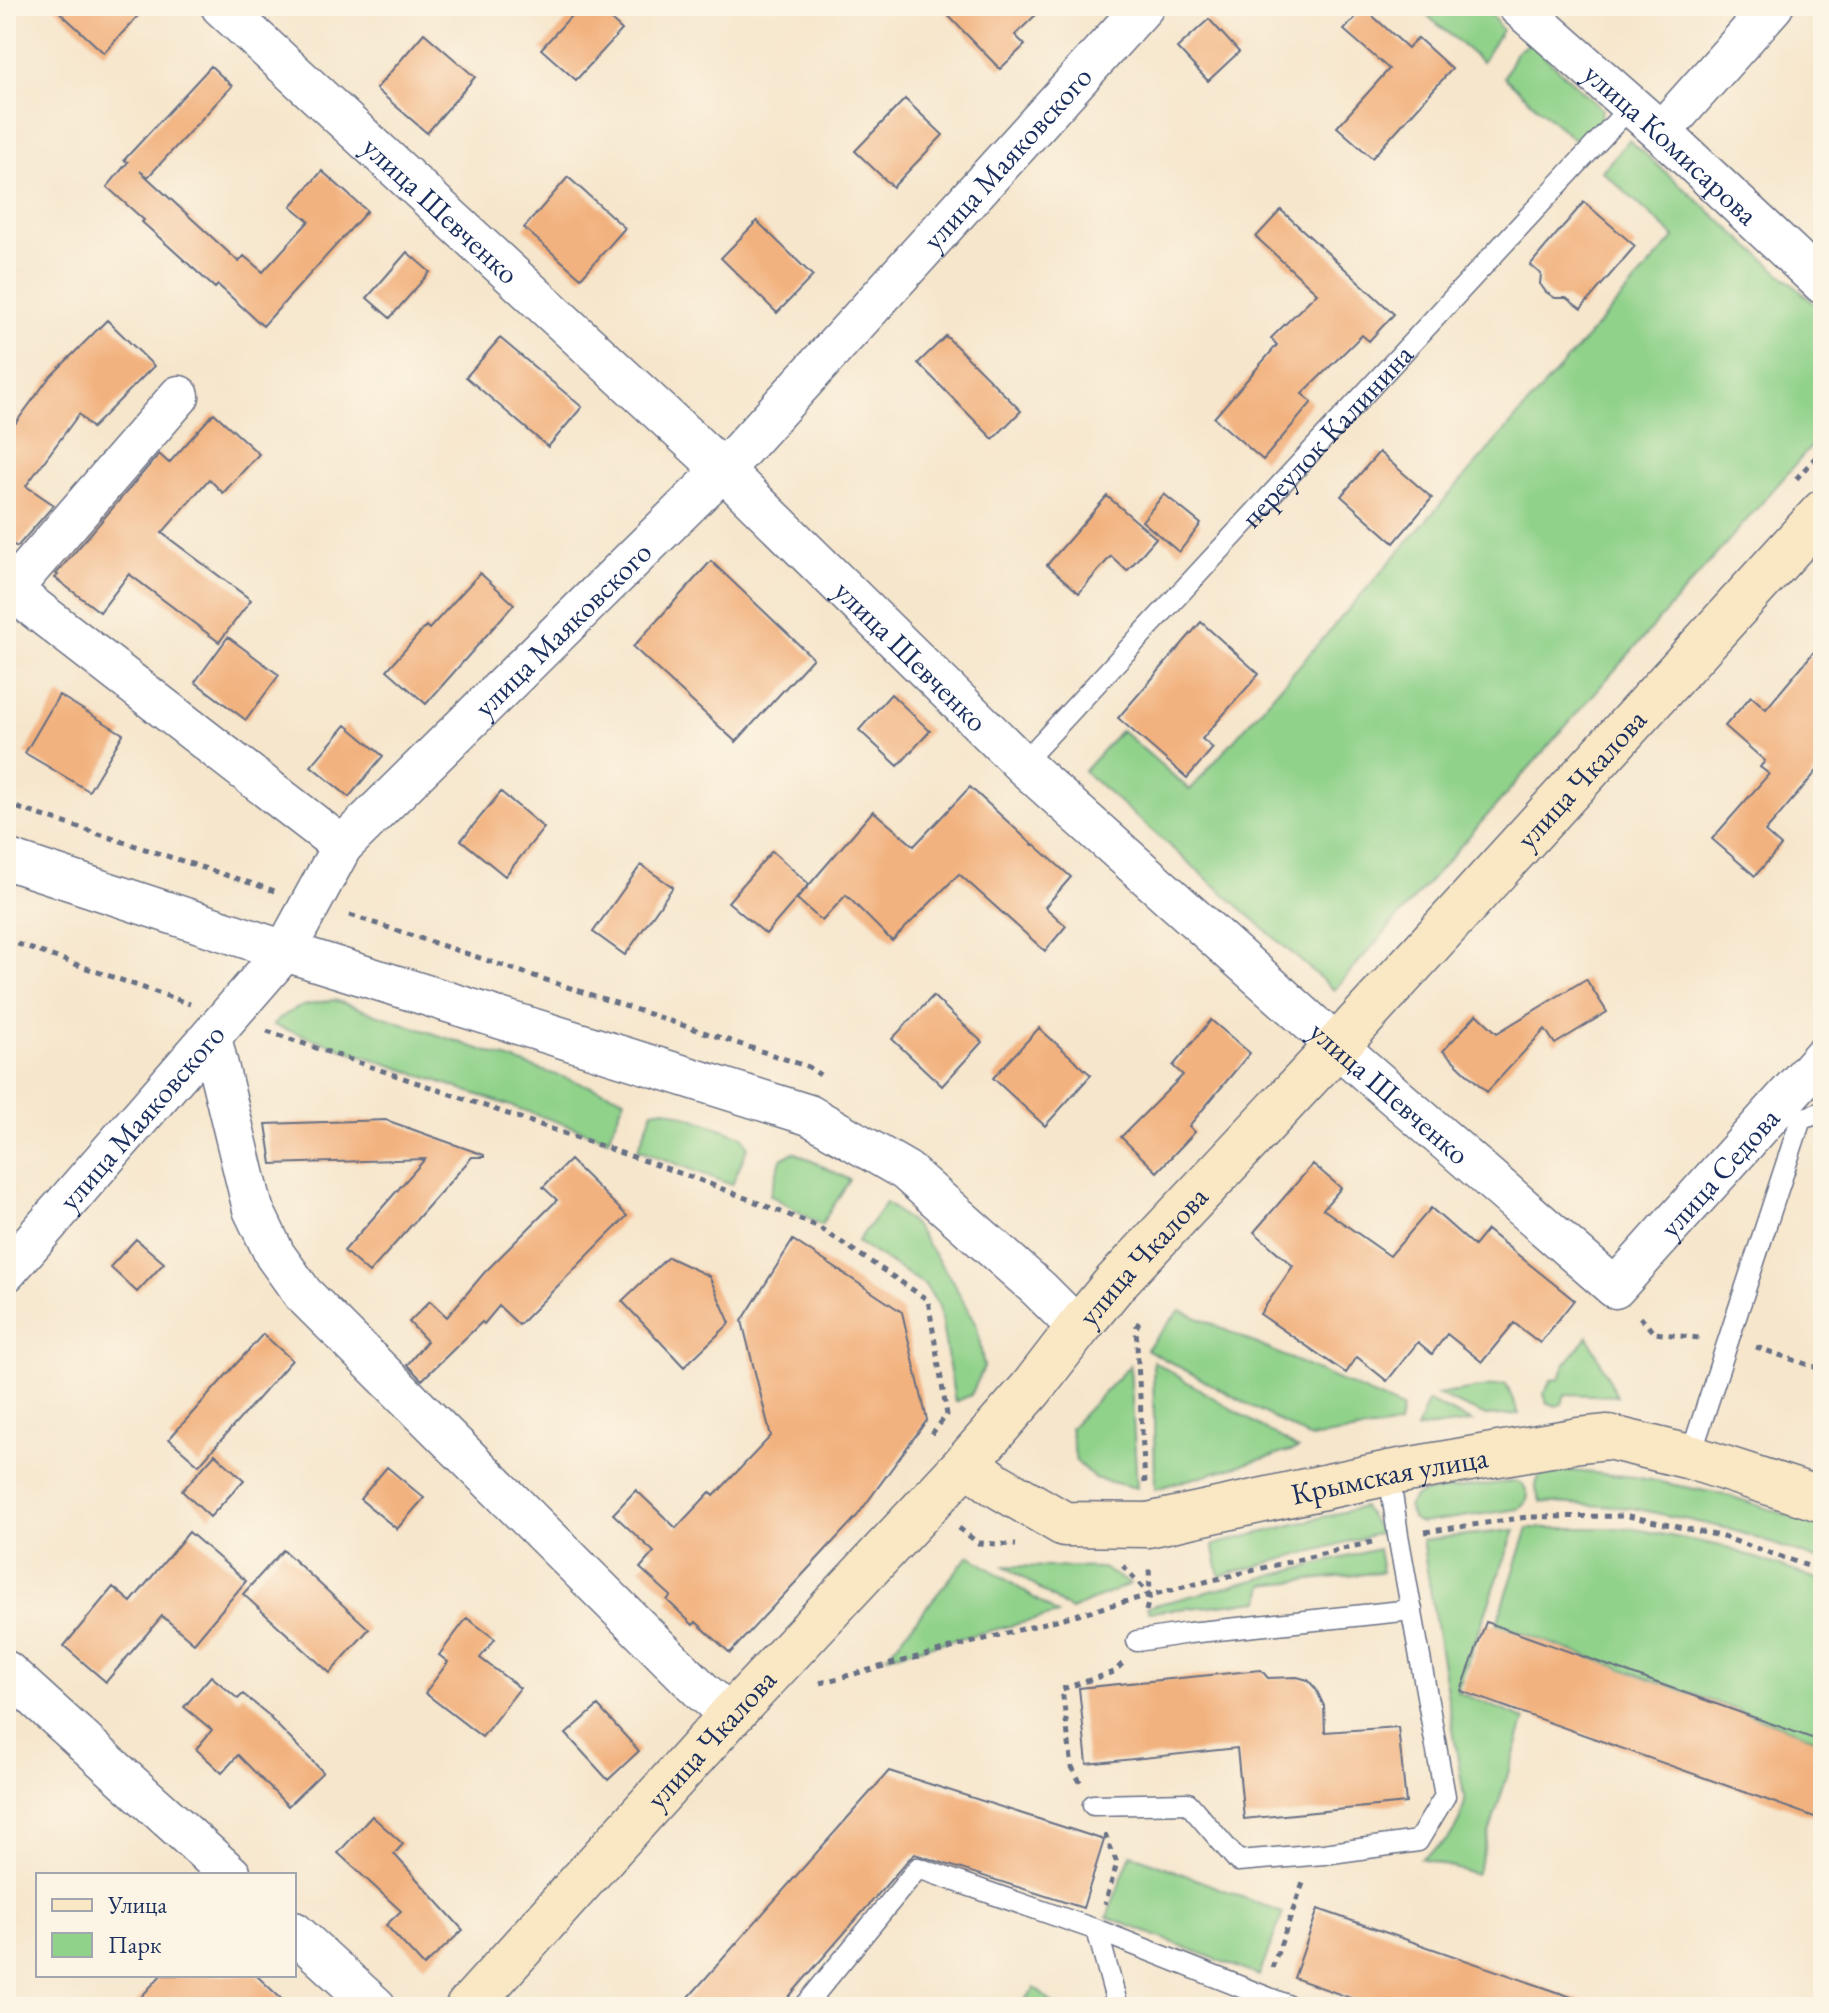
<svg xmlns="http://www.w3.org/2000/svg" width="1829" height="2013" viewBox="0 0 1829 2013" font-family="'EB Garamond',serif">
<rect width="100%" height="100%" fill="#fcf5e5"/>
<filter id="ink" filterUnits="userSpaceOnUse"><feTurbulence type="fractalNoise" baseFrequency=".0125" numOctaves="2"/><feDisplacementMap in="SourceGraphic" scale="16" xChannelSelector="R" yChannelSelector="G"/><feConvolveMatrix kernelMatrix="1 2 1 2 8 2 1 2 1" color-interpolation-filters="sRGB"/></filter>
<filter id="wash" filterUnits="userSpaceOnUse"><feTurbulence type="fractalNoise" baseFrequency=".006" numOctaves="4" result="noise"/><feDisplacementMap in="SourceGraphic" scale="32" xChannelSelector="R" yChannelSelector="G"/><feGaussianBlur stdDeviation="1.8" result="paint"/><feColorMatrix in="noise" values="0 0 0 0 0 0 0 0 0 0 0 0 0 0 0 0 0 1.4 0 .05"/><feComposite in="paint" operator="in"/></filter>
<g filter="url(#wash)">
<rect width="100%" height="100%" fill="#f6e6cc"/>
<!-- green -->
<path fill="#90d28a" stroke="#568074" stroke-width="2" d="M 1416,6 L 1485,6 L 1502,30 L 1482,62 Z
M 1530,43 L 1602,109 L 1599,129 L 1582,147 L 1504,77 L 1516,52 Z
M 1629,140 L 1823,311 L 1823,433 L 1334,990 L 1084,771 L 1121,730 L 1190,790 L 1675,237 L 1602,171 Z
M 334,1000 L 625,1098 L 608,1139 L 273,1025 C 292,1006 308,1004 334,1000 Z
M 666,1109 L 742,1136 L 748,1146 L 732,1185 L 638,1149 L 653,1111 Z
M 794,1152 L 850,1180 L 821,1225 L 770,1195 L 781,1159 Z
M 886,1203 L 914,1225 L 953,1282 L 977,1327 L 984,1367 L 971,1395 L 955,1402 L 939,1306 L 925,1285 L 857,1242 Z
M 1180,1310 L 1402,1408 L 1399,1425 L 1310,1438 L 1146,1349 Z
M 1588,1336 L 1617,1396 L 1565,1394 L 1562,1404 L 1556,1406 L 1547,1403 L 1544,1394 L 1551,1380 L 1560,1379 L 1565,1364 Z
M 1153,1361 L 1298,1449 L 1155,1489 Z
M 1130,1365 L 1137,1488 L 1094,1478 L 1076,1461 L 1070,1428 Z
M 1506,1384 L 1519,1414 L 1486,1416 L 1437,1395 Z
M 1428,1401 L 1472,1422 L 1417,1429 Z
M 1572,1471 L 1635,1477 L 1730,1496 L 1823,1527 L 1823,1561 L 1730,1529 L 1633,1508 L 1541,1502 C 1534,1490 1534,1482 1543,1472 Z
M 1515,1481 L 1523,1485 L 1528,1495 L 1526,1502 L 1518,1509 L 1420,1523 L 1413,1519 L 1408,1507 L 1414,1497 L 1423,1493 Z
M 1363,1507 L 1381,1533 L 1220,1576 L 1213,1545 Z
M 1528,1528 L 1630,1528 L 1721,1546 L 1823,1581 L 1823,1741 L 1497,1624 Z
M 1515,1530 L 1457,1692 L 1525,1719 L 1476,1875 L 1420,1858 C 1449,1841 1456,1836 1465,1802 L 1422,1540 Z
M 1378,1549 L 1382,1572 L 1264,1585 L 1260,1601 L 1149,1612 L 1147,1607 Z
M 969,1555 L 1058,1614 L 887,1656 Z
M 1005,1566 L 1102,1568 L 1130,1584 L 1071,1610 Z
M 1131,1854 L 1283,1913 L 1259,1976 L 1107,1917 Z
M 1035,1988 L 1057,2007 L 1018,2007 Z"/>
<g id="blocks">
<!-- building -->
<path fill="#f2b27f" d="M 53,6 L 147,6 L 104,53 Z
M 580,6 L 596,6 L 622,30 L 576,80 L 541,49 Z
M 939,6 L 1045,6 L 1015,35 L 1025,45 L 1000,69 Z
M 1364,8 L 1408,48 L 1418,38 L 1452,69 L 1372,158 L 1337,127 L 1389,69 L 1344,30 Z
M 1209,19 L 1239,52 L 1208,81 L 1177,48 Z
M 424,33 L 475,77 L 427,133 L 376,89 Z
M 211,66 L 232,86 L 148,177 L 140,171 L 239,262 L 244,256 L 263,272 L 309,221 L 291,206 L 322,171 L 367,211 L 263,326 L 218,285 L 215,288 L 142,222 L 144,220 L 107,187 L 128,162 L 124,160 Z
M 905,99 L 943,135 L 893,187 L 855,151 Z
M 568,177 L 625,228 L 581,278 L 524,228 Z
M 1584,202 L 1635,246 L 1581,309 L 1566,298 L 1555,298 L 1546,292 L 1540,284 L 1541,274 L 1530,265 Z
M 1281,210 L 1394,314 L 1369,341 L 1362,335 L 1302,394 L 1312,402 L 1263,460 L 1214,418 L 1277,345 L 1271,338 L 1317,293 L 1256,237 Z
M 757,221 L 813,276 L 777,313 L 721,258 Z
M 407,252 L 430,272 L 390,318 L 367,298 Z
M 107,320 L 154,366 L 92,428 L 79,414 L 26,486 L 54,505 L 17,547 L 6,540 L 6,436 L 49,378 Z
M 946,336 L 1021,411 L 993,439 L 918,363 Z
M 500,338 L 582,407 L 548,447 L 466,377 Z
M 214,413 L 259,454 L 223,493 L 209,479 L 162,533 L 251,600 L 219,642 L 129,574 L 100,612 L 55,578 L 58,575 L 56,574 L 159,454 L 169,463 Z
M 1379,452 L 1432,498 L 1394,543 L 1341,496 Z
M 1164,494 L 1201,524 L 1179,552 L 1142,521 Z
M 1107,496 L 1156,538 L 1127,571 L 1111,556 L 1079,593 L 1047,565 Z
M 711,561 L 813,658 L 736,742 L 633,647 Z
M 480,573 L 514,604 L 426,704 L 387,670 L 426,626 L 429,629 Z
M 1201,622 L 1259,674 L 1202,739 L 1213,748 L 1187,778 L 1118,718 Z
M 228,637 L 279,675 L 246,720 L 195,682 Z
M 1823,641 L 1823,764 L 1765,832 L 1781,846 L 1755,876 L 1712,839 L 1769,774 L 1760,767 L 1765,761 L 1725,726 L 1751,696 L 1766,709 Z
M 891,694 L 930,731 L 898,766 L 859,730 Z
M 59,695 L 123,734 L 89,791 L 25,753 Z
M 346,725 L 383,756 L 349,797 L 311,766 Z
M 970,787 L 1033,845 L 1034,844 L 1071,877 L 1045,907 L 1066,926 L 1045,951 L 959,874 L 892,941 L 846,895 L 822,921 L 797,899 L 873,811 L 914,846 Z
M 501,792 L 544,828 L 505,876 L 461,840 Z
M 772,851 L 809,884 L 766,934 L 728,902 Z
M 641,865 L 673,887 L 625,955 L 593,932 Z
M 1586,979 L 1607,1012 L 1555,1044 L 1545,1029 L 1487,1092 L 1443,1051 L 1477,1014 L 1497,1033 Z
M 933,996 L 982,1042 L 942,1086 L 892,1039 Z
M 1211,1020 L 1250,1053 L 1189,1126 L 1195,1132 L 1157,1172 L 1121,1137 L 1183,1075 L 1173,1066 Z
M 1039,1028 L 1091,1075 L 1045,1126 L 993,1078 Z
M 386,1120 L 484,1155 L 484,1157 L 472,1157 L 369,1273 L 344,1251 L 425,1159 L 272,1164 L 266,1124 Z
M 570,1160 L 627,1216 L 519,1325 L 499,1306 L 484,1324 L 482,1322 L 422,1380 L 407,1365 L 427,1341 L 409,1322 L 430,1301 L 447,1317 L 484,1273 L 557,1200 L 543,1187 Z
M 1313,1164 L 1341,1188 L 1323,1209 L 1390,1256 L 1431,1208 L 1474,1246 L 1487,1230 L 1574,1300 L 1540,1343 L 1514,1323 L 1482,1362 L 1447,1334 L 1432,1354 L 1418,1342 L 1387,1381 L 1357,1357 L 1346,1373 L 1260,1314 L 1293,1266 L 1254,1232 Z
M 136,1239 L 164,1263 L 137,1292 L 110,1267 Z
M 793,1240 L 902,1312 L 927,1420 L 857,1516 L 730,1653 L 696,1622 L 693,1625 L 667,1600 L 671,1596 L 640,1568 L 654,1552 L 613,1514 L 636,1490 L 676,1528 L 710,1492 L 714,1496 L 771,1436 L 742,1321 Z
M 668,1257 L 709,1276 L 730,1323 L 684,1367 L 622,1301 Z
M 263,1334 L 292,1360 L 199,1465 L 169,1439 Z
M 215,1454 L 244,1480 L 210,1517 L 182,1491 Z
M 387,1467 L 424,1498 L 397,1529 L 360,1499 Z
M 189,1532 L 246,1581 L 194,1643 L 162,1616 L 106,1682 L 64,1646 L 113,1587 L 131,1602 Z
M 283,1550 L 369,1629 L 330,1673 L 243,1594 Z
M 467,1618 L 495,1639 L 480,1658 L 520,1688 L 482,1737 L 425,1693 L 448,1662 L 439,1655 Z
M 1486,1622 L 1823,1742 L 1823,1820 L 1461,1691 Z
M 1261,1670 L 1268,1678 L 1297,1677 L 1308,1680 L 1316,1689 L 1324,1706 L 1325,1732 L 1398,1727 L 1406,1803 L 1244,1819 L 1237,1748 L 1087,1764 L 1079,1688 Z
M 211,1676 L 238,1699 L 243,1694 L 271,1717 L 270,1718 L 323,1772 L 288,1806 L 238,1755 L 222,1773 L 196,1749 L 212,1730 L 184,1707 Z
M 598,1706 L 639,1751 L 608,1780 L 566,1734 Z
M 889,1771 L 1104,1840 L 1083,1908 L 915,1854 L 908,1860 L 780,2007 L 680,2007 Z
M 372,1816 L 403,1844 L 394,1854 L 463,1930 L 424,1966 L 386,1925 L 401,1911 L 338,1853 Z
M 1318,1909 L 1586,2002 L 1585,2007 L 1376,2007 L 1294,1978 Z
M 161,1975 L 256,1975 L 290,2007 L 132,2007 Z"/>
</g>
</g>
<g filter="url(#ink)">
<use href="#blocks" fill-opacity="0" stroke="#686f84" stroke-width="2"/>
<g fill="none" stroke-linecap="round" stroke-linejoin="round">
<!-- service casing -->
<g stroke="#686f84" stroke-width="23">
<g id="service">
<path id="s1" d="M 1022,764 L 1631,106"/>
<path d="M 1690,1457 L 1801,1119 L 1823,1112"/>
<path d="M 1137,1641 L 1189,1633 L 1412,1610"/>
<path d="M 1093,1805 L 1188,1803 L 1238,1861 L 1324,1854 L 1418,1841 L 1445,1796 L 1398,1535 L 1389,1473"/>
<path d="M 1097,1930 L 1118,2007"/>
<path d="M 804,2007 L 918,1868 L 1097,1930 L 1292,2007"/>
</g>
</g>
<!-- minor casing -->
<g stroke="#686f84" stroke-width="43">
<g id="minor">
<path id="s2" d="M 221,6 L 723,470 L 1022,764 L 1337,1046 L 1615,1288 L 1823,1056"/>
<path id="s3" d="M 1518,6 L 1661,132 L 1823,284"/>
<path d="M 1661,132 L 1773,6"/>
<path d="M 6,586 L 342,846"/>
<path d="M 11,590 L 179,396"/>
<path d="M 6,859 L 285,951 L 809,1115 L 906,1171 L 1039,1289 L 1078,1328"/>
<path d="M 211,1037 L 253,1209 L 275,1255 L 303,1294 L 703,1692 L 731,1715"/>
<path id="s4" d="M 6,1272 L 285,951 L 342,846 L 723,470 L 1144,6"/>
<path d="M 6,1671 L 231,1875"/>
<path d="M 294,1932 L 376,2007"/>
</g>
</g>
<!-- secondary casing -->
<g stroke="#686f84" stroke-width="47">
<g id="secondary">
<path id="s5" d="M 967,1462 L 995,1484 L 1064,1524 L 1148,1525 L 1389,1473 L 1579,1440 L 1608,1437 L 1690,1457 L 1823,1500"/>
<path id="s6" d="M 468,2007 L 731,1715 L 967,1462 L 1031,1389 L 1078,1328 L 1116,1282 L 1337,1046 L 1823,512"/>
</g>
</g>
<!-- path -->
<path stroke="#686f84" stroke-width="5" stroke-dasharray="6 6" stroke-linecap="butt" d="M 1796,479 L 1823,449
M 6,804 L 275,891
M 350,915 L 809,1067 L 820,1075
M 6,940 L 190,1004
M 267,1031 L 697,1179 L 817,1226 L 928,1300 L 947,1415 L 929,1437
M 1640,1317 L 1654,1333 L 1699,1338
M 1139,1322 L 1136,1328 L 1145,1483
M 1756,1347 L 1823,1370
M 959,1528 L 978,1543 L 1016,1545
M 1425,1532 L 1527,1517 L 1628,1516 L 1720,1536 L 1823,1571
M 1123,1566 L 1149,1594
M 1146,1611 L 1150,1595 L 1149,1565
M 820,1683 L 1150,1595 L 1372,1542
M 1080,1782 L 1072,1767 L 1062,1689 L 1114,1672 L 1123,1663
M 1105,1834 L 1117,1863 L 1105,1904
M 1272,1968 L 1303,1883"/>
<!-- service -->
<use href="#service" stroke="#fff" stroke-width="20"/>
<!-- minor -->
<use href="#minor" stroke="#fff" stroke-width="40"/>
<!-- secondary -->
<use href="#secondary" stroke="#fae7c3" stroke-width="44"/>
</g>
</g>
<g text-anchor="middle" dominant-baseline="central" stroke-width="8" stroke-linejoin="round" paint-order="stroke">
<!-- street labels -->
<g font-size="30" fill="#1b2f5e" stroke="#fcf5e5">
<text stroke="none"><textPath href="#s3" startOffset="206">улица Комисарова</textPath></text>
<text stroke="none"><textPath href="#s4" startOffset="1502">улица Маяковского</textPath></text>
<text stroke="none"><textPath href="#s2" startOffset="300">улица Шевченко</textPath></text>
<text stroke="none"><textPath href="#s1" startOffset="448">переулок Калинина</textPath></text>
<text stroke="none"><textPath href="#s4" startOffset="854">улица Маяковского</textPath></text>
<text stroke="none"><textPath href="#s2" startOffset="948">улица Шевченко</textPath></text>
<text stroke="none"><textPath href="#s6" startOffset="1658">улица Чкалова</textPath></text>
<text stroke="none"><textPath href="#s2" startOffset="1596">улица Шевченко</textPath></text>
<text stroke="none"><textPath href="#s4" startOffset="206">улица Маяковского</textPath></text>
<text stroke="none"><textPath href="#s2" startOffset="2050">улица Седова</textPath></text>
<text stroke="none"><textPath href="#s6" startOffset="1010">улица Чкалова</textPath></text>
<text stroke="none"><textPath href="#s5" startOffset="446">Крымская улица</textPath></text>
<text stroke="none"><textPath href="#s6" startOffset="362">улица Чкалова</textPath></text>
</g>
</g>
<!-- margin -->
<rect width="1829" height="2013" fill="none" stroke="#fcf5e5" stroke-width="32"/>
<!-- legend -->
<rect x="36" y="1873" width="260" height="104" fill="#fcf5e5" stroke="#a2a6af" stroke-width="2"/>
<rect x="52" y="1899" width="40" height="12" fill="#fae7c3" stroke="#a2a6af" stroke-width="2"/>
<text x="108" y="1913" font-size="24" fill="#1b2f5e">Улица</text>
<rect x="52" y="1933" width="40" height="24" fill="#90d28a" stroke="#a2a6af" stroke-width="2"/>
<text x="108" y="1953" font-size="24" fill="#1b2f5e">Парк</text>
</svg>
